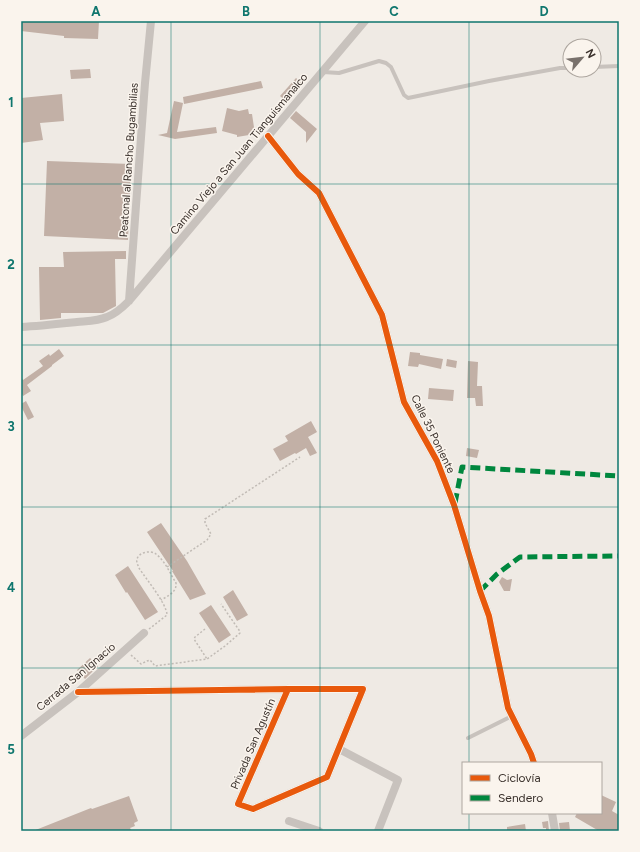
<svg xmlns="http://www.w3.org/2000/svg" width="640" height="852" viewBox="0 0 640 852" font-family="Figtree,sans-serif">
<rect width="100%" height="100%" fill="#efeae4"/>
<!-- building -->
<path fill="#c2b0a6" d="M 21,21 L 99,21 L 98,39 L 64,38 L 64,36 L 21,31 Z
M 90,69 L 91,78 L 71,79 L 70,70 Z
M 296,78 L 302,83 L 286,101 L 280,96 Z
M 261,81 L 263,88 L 184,104 L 183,97 Z
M 62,94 L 64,121 L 40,123 L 43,140 L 21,143 L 21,120 L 22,120 L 21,98 Z
M 174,101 L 183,103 L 177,132 L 216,127 L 217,133 L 175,139 L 158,135 L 167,133 Z
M 227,108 L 239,111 L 248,109 L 249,114 L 252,114 L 255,134 L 237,137 L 237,135 L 222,131 Z
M 296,111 L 317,129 L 306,143 L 306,132 L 290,118 Z
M 47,161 L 131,164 L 128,240 L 44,236 Z
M 126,251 L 126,259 L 115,259 L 116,306 L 103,313 L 61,313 L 61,318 L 40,320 L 39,267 L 64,267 L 63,252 Z
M 59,349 L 64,356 L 52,365 L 52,366 L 27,385 L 31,391 L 23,396 L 21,392 L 21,377 L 23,380 L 43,366 L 39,361 L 49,354 L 50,356 Z
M 410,352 L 420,353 L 420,355 L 443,359 L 441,369 L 419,364 L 418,367 L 408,366 Z
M 447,359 L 457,361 L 456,368 L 446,366 Z
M 468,361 L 478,362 L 477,386 L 482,386 L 483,406 L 476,406 L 475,398 L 467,398 Z
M 429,388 L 454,390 L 453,401 L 428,399 Z
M 26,401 L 34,417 L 28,420 L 21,406 L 21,404 Z
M 311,421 L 317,432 L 308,437 L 317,453 L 310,456 L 306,448 L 296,454 L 295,453 L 280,461 L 273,449 L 288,441 L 285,436 Z
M 467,448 L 479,450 L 477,458 L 466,456 Z
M 161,523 L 187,561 L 206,594 L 190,600 L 172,571 L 173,571 L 147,532 Z
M 128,566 L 158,612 L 145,620 L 127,592 L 126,593 L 115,575 Z
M 502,577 L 507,580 L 512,579 L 510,591 L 504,591 L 499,582 Z
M 233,590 L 248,615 L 237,621 L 223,597 Z
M 211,605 L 231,635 L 219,643 L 199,613 Z
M 90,658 L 98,666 L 85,679 L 77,670 Z
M 601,795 L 616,802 L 612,811 L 619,815 L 619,831 L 599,831 L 575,817 L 577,813 L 601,813 Z
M 129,796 L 138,821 L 134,823 L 135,826 L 130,828 L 132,831 L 33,831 L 91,808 L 92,809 Z
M 548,821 L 549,831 L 546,831 L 546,828 L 543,828 L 542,822 Z
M 569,822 L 570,831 L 560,831 L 559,823 Z
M 525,824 L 526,831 L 507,831 L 507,827 Z"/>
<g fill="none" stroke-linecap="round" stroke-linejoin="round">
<!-- path -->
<path stroke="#c1bbb5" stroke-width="1.5" stroke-dasharray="2 2" stroke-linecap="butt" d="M 167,567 L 207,540 L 211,534 L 205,523 L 205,519 L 300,457
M 149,629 L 167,615 C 167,604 146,579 139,568 C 138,565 136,562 137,559 C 139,552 151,550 156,554 C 165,561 170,573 176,583 C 177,592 168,596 161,600
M 205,629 L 195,637 L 194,639 L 207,659
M 131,655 L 141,664 L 147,661 L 150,660 L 155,666 L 207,659 L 225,646 L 240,633 L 239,630 L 221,604"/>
<!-- lane -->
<path stroke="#c8c2bd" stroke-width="4" d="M 594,67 L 619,66
M 323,72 L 339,73 L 379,61 L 386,63 L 391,67 L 404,95 L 408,98 L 413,97 L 489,81 L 560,68 L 570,68
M 468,738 L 512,716"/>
<!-- street -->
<path stroke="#c8c2bd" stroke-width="8" d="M 268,136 L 298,174 L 319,193 L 382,315 L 404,402 L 437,461 L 454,505 L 480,591 L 489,616 L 508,708 L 531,754 L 534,763
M 129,301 L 145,83 L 151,21
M 21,327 C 40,326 58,324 77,322 C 87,321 98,321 107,317 C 116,314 123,307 129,301 L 365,21
M 78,692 L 288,689 L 363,689 L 327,777 L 253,809 L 238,804 L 288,689
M 21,736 L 78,692 L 144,633
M 339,749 L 398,780 L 378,831
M 552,813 L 555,831
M 289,821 L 319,831"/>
<!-- quiet -->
<path stroke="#00873e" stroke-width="5" stroke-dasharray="10 5" stroke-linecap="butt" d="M 455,503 L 462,467 L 619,476
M 480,591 L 497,574 L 520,557 L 619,556"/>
<!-- cycleway casing -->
<g stroke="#faf4ed" stroke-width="8">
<path id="cycleway" d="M 268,136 L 298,174 L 319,193 L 382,315 L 404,402 L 437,461 L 454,505 L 480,591 L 489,616 L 508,708 L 531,754 L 534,763
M 78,692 L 288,689 L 363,689 L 327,777 L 253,809 L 238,804 L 288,689"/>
</g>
<!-- cycleway -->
<use href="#cycleway" stroke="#e8590c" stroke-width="6"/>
</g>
<!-- grid -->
<path fill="none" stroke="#0f766e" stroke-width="1" stroke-opacity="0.55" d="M 171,21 L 171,831M 320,21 L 320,831M 469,21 L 469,763M 21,184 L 619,184M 21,345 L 619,345M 21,507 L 619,507M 21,668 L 619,668M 469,813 L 469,831"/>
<g text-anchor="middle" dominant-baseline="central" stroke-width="3" stroke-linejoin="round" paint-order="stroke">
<!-- street labels -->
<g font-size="11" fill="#39302b" stroke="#faf4ed">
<text transform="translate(239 154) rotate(-50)">Camino Viejo a San Juan Tianguismanalco</text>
<text transform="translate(129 160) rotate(-86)">Peatonal al Rancho Bugambilias</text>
<text transform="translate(433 434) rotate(64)">Calle 35 Poniente</text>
<text transform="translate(76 677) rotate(-40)">Cerrada San Ignacio</text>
<text transform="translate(253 744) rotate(-67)">Privada San Agustín</text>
</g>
</g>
<!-- border -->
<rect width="640" height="852" fill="none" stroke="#faf4ed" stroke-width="44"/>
<!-- legend -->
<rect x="462" y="762" width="140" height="52" fill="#faf4ed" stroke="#ada69f"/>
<rect x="470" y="775" width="20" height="6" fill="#e8590c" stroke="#ada69f"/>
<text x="498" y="782" font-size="12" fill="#39302b">Ciclovía</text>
<rect x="470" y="795" width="20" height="6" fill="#00873e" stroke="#ada69f"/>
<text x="498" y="802" font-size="12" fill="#39302b">Sendero</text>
<!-- north arrow -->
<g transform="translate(582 58) rotate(62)"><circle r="19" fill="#faf4ed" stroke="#ada69f"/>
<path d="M0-3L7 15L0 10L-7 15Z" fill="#79716c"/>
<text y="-6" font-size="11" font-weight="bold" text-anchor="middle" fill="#39302b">N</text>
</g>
<rect x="22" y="22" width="596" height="808" fill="none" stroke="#0f766e" stroke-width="1.5"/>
<g font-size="13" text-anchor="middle" font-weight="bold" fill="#0f766e">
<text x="96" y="16">A</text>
<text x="246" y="16">B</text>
<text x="394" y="16">C</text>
<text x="544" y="16">D</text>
<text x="11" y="107">1</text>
<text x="11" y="269">2</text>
<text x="11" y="431">3</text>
<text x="11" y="592">4</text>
<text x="11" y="754">5</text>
</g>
</svg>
